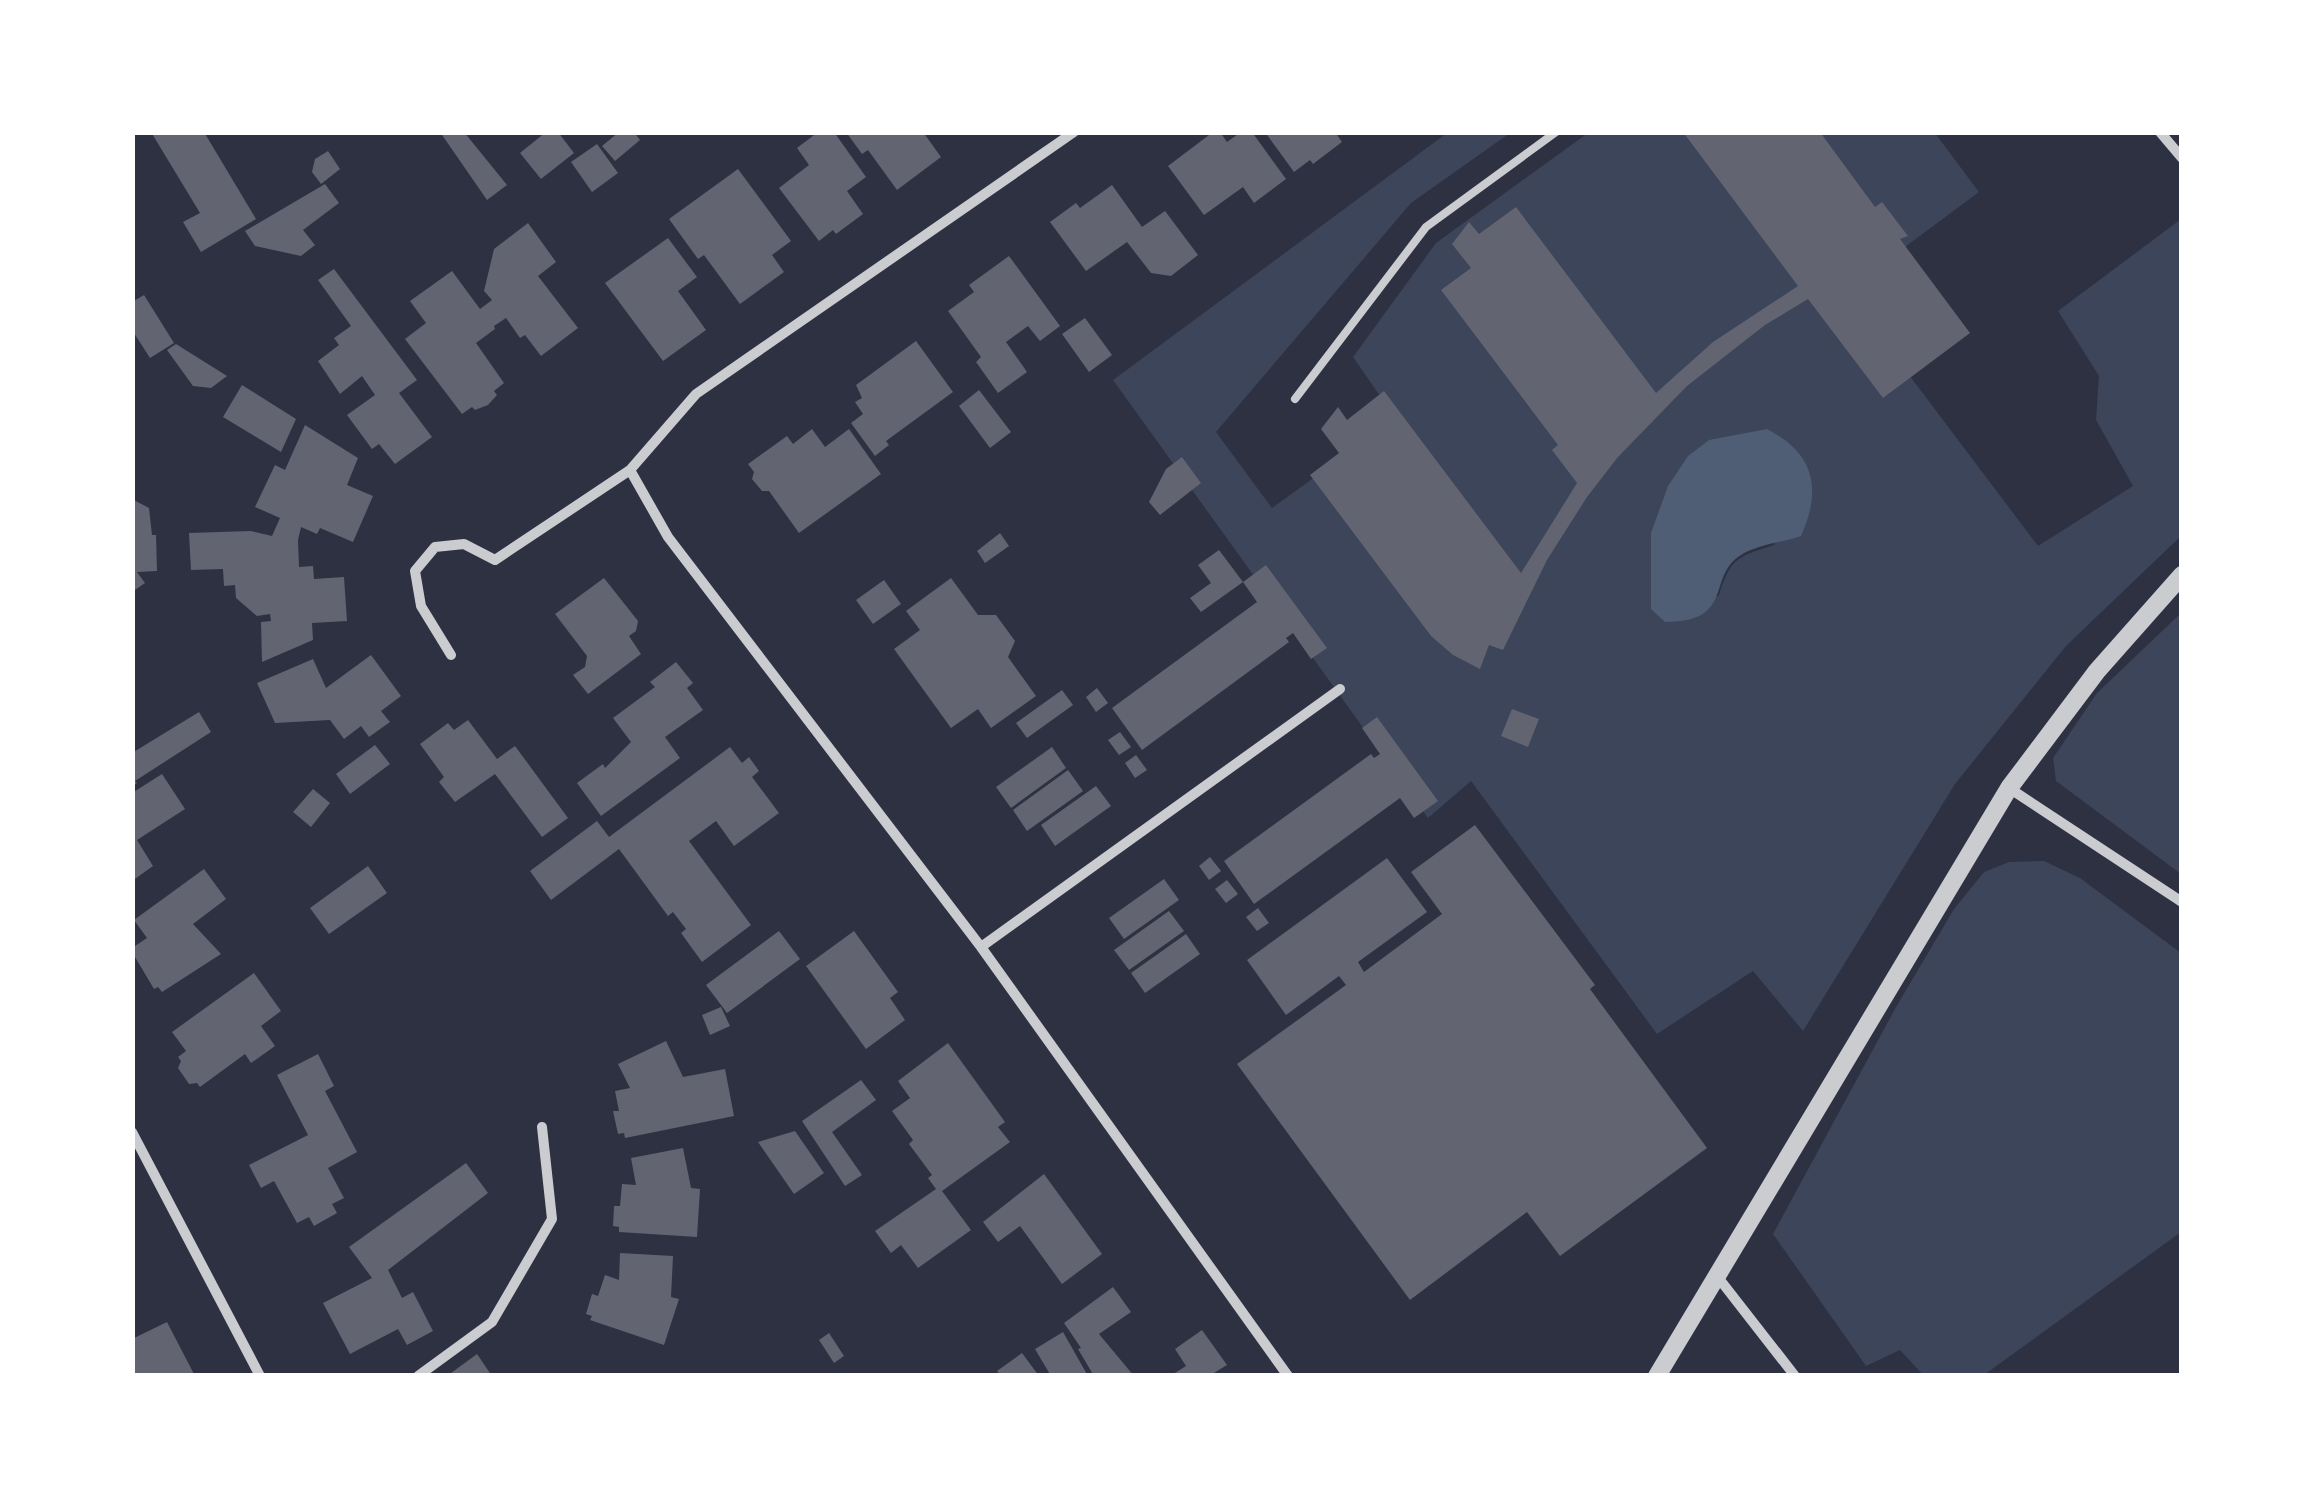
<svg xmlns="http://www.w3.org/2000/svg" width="2314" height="1508" viewBox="0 0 2314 1508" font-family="Mulish,sans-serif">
<rect width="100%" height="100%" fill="#2d3142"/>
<!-- green -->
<path fill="#3c4559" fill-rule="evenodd" d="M 1447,133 L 1510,133 L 1411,203 L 1216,432 L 1272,508 L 1341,458 L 1380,396 L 1353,357 L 1436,243 L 1588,133 L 1935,133 L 1979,192 L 1905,247 L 1891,351 L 2038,546 L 2133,486 L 2096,420 L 2099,376 L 2058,311 L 2181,219 L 2181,536 L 2066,646 L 1955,784 L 1803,1031 L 1753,971 L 1657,1034 L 1471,781 L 1428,818 L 1113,380 ZM 1805,463 L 1774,545 C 1739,556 1730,558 1719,595 L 1665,622 Z
M 2181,613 L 2181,874 L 2056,781 L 2053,758 L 2097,693 Z
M 2044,861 L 2080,878 L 2181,953 L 2181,1232 L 1984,1375 L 1923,1375 L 1900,1350 L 1866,1366 L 1773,1234 L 1896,1007 L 1954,909 L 1984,872 L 2009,862 Z"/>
<!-- water -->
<path fill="#4f5d75" d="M 1767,429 C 1815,454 1822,489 1801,536 C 1783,542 1757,545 1741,555 C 1706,576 1736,622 1665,622 L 1651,609 L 1651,533 L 1668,486 L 1688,456 L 1709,440 Z"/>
<!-- building -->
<path fill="#626471" d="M 151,132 L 204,132 L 256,219 L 201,252 L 183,222 L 200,213 Z
M 440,132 L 464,132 L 507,185 L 487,200 Z
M 546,132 L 558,132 L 574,153 L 541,179 L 520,153 Z
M 619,132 L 634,132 L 640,140 L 615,161 L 602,146 Z
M 818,132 L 834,132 L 866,177 L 847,191 L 863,214 L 836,234 L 833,230 L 819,241 L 779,188 L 809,165 L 797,148 Z
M 846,132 L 923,132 L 941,157 L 897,190 L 868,150 L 862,154 Z
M 1213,132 L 1220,132 L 1227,142 L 1241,132 L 1252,132 L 1286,179 L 1254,203 L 1243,187 L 1204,215 L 1168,166 Z
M 1265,132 L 1335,132 L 1342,142 L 1313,164 L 1310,160 L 1294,172 Z
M 1683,132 L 1820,132 L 1875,207 L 1882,202 L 1908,236 L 1900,239 L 1970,333 L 1883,398 L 1808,299 L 1765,325 L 1687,386 L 1618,457 L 1587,497 L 1547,560 L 1503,650 L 1489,645 L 1480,669 L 1453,655 L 1431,636 L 1310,475 L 1339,453 L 1321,429 L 1338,407 L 1347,420 L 1384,391 L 1521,573 L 1577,483 L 1552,450 L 1558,445 L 1441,290 L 1471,268 L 1452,244 L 1469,222 L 1479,234 L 1516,207 L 1656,393 L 1713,342 L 1798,286 Z
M 597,144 L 618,173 L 592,192 L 571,162 Z
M 328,151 L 340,169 L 321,184 L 312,172 L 315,159 Z
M 738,169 L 791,241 L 772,255 L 784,272 L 740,304 L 704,255 L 698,259 L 669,219 Z
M 325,184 L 339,203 L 303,230 L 315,245 L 301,256 L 255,246 L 245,231 Z
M 1112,185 L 1142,227 L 1165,211 L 1198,255 L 1171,276 L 1151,273 L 1127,242 L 1086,271 L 1050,222 L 1076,203 L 1080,208 Z
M 528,223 L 556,262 L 538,276 L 578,328 L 541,356 L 525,335 L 520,338 L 506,318 L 494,326 L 495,329 L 476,343 L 504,383 L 494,391 L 497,395 L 488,405 L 475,410 L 472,407 L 462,414 L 405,339 L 426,323 L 410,301 L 452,271 L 480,309 L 492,300 L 484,291 L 494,249 Z
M 668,238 L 697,277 L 678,291 L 706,330 L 663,361 L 605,283 Z
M 1009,256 L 1060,326 L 1040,341 L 1028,326 L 1006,342 L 1027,372 L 998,393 L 976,362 L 981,357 L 948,311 L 974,292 L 969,285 Z
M 334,269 L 417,380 L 399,393 L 432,437 L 395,464 L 379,444 L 372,449 L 347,415 L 375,395 L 362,376 L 340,394 L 318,361 L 339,345 L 334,338 L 351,326 L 318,280 Z
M 144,295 L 174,343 L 150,358 L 132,330 L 132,302 Z
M 1085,318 L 1112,355 L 1089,372 L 1062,334 Z
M 916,341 L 953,392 L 886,441 L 889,445 L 875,456 L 851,423 L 863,414 L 855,402 L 862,398 L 856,385 Z
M 176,344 L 227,376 L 211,388 L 193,386 L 167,350 Z
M 242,385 L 296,419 L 281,452 L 223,417 Z
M 979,390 L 1011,432 L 990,448 L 959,406 Z
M 305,425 L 358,458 L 347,485 L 373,496 L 353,542 L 320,528 L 317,534 L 301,527 L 298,540 L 299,567 L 313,566 L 314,579 L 344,577 L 347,621 L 312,623 L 313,640 L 262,662 L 261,622 L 271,621 L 270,614 L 257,616 L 236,598 L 235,585 L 224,586 L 223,569 L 191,570 L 189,533 L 251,531 L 272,536 L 280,518 L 255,507 L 275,465 L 285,470 Z
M 812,429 L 825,447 L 849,429 L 881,474 L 799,533 L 769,491 L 762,491 L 752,479 L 754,472 L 748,464 L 787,436 L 793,444 Z
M 1182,457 L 1201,483 L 1160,515 L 1149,502 L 1166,469 Z
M 132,499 L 149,508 L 152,535 L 156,535 L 157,571 L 137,572 L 145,583 L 132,592 Z
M 1000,533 L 1009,546 L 985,563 L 977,551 Z
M 1219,550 L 1243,582 L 1201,612 L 1190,598 L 1211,583 L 1198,565 Z
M 1266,565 L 1327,648 L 1311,659 L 1293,633 L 1286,638 L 1289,642 L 1142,750 L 1112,708 L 1257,602 L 1243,582 Z
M 604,578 L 638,621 L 636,631 L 629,636 L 641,654 L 588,694 L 573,675 L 585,667 L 587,656 L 555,614 Z
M 951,578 L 978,615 L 996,615 L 1015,641 L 1008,657 L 1036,696 L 991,728 L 978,709 L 951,728 L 894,649 L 920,630 L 906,611 Z
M 884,580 L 901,604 L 873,624 L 856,600 Z
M 371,655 L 401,696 L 381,711 L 390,722 L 369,737 L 361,726 L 344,739 L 330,720 L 275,723 L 257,683 L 313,659 L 326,688 Z
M 676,662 L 693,683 L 687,688 L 703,710 L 665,737 L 680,758 L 601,816 L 577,783 L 603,764 L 605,768 L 631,742 L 613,718 L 655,687 L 650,682 Z
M 1097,688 L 1108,703 L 1096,712 L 1086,697 Z
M 1062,690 L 1073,705 L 1027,738 L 1016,723 Z
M 1512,709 L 1539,719 L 1528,747 L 1501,736 Z
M 199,712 L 211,732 L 135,781 L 137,783 L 132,786 L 132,753 Z
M 1377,717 L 1438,801 L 1414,818 L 1400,798 L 1254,904 L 1224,861 L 1371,754 L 1374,758 L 1380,754 L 1362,728 Z
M 468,720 L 497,759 L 515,746 L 568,818 L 542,837 L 495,774 L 455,802 L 439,782 L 444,777 L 420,744 L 448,723 L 454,730 Z
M 1120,732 L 1131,747 L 1119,755 L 1108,740 Z
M 375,745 L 390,764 L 350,794 L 336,774 Z
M 730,747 L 742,763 L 749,757 L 759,771 L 752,777 L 779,813 L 734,846 L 716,821 L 689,841 L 751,925 L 702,962 L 681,933 L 686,929 L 673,912 L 668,916 L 619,849 L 551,900 L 530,871 L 597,821 L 609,837 Z
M 1052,747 L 1066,768 L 1011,808 L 996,787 Z
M 1136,755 L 1147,770 L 1135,778 L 1125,763 Z
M 1068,770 L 1083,791 L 1027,831 L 1013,810 Z
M 162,774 L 185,809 L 137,840 L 153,866 L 132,881 L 132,793 Z
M 1096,786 L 1111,806 L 1055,846 L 1041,825 Z
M 313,789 L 330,803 L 311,827 L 293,812 Z
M 1475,825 L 1595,985 L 1590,989 L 1707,1148 L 1560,1256 L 1527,1212 L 1410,1300 L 1237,1064 L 1346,985 L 1339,976 L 1286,1015 L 1247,960 L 1387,858 L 1427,912 L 1358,962 L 1364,972 L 1442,914 L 1411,872 Z
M 1210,857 L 1221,871 L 1209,880 L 1199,866 Z
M 368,866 L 387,893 L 329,934 L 310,908 Z
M 204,869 L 226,899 L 193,924 L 221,954 L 162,992 L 158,987 L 154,989 L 132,952 L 132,948 L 147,938 L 134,920 Z
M 1164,879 L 1179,900 L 1124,939 L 1109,918 Z
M 1227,880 L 1238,894 L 1226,903 L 1215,889 Z
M 1258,908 L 1269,923 L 1257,931 L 1246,917 Z
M 1169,911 L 1184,931 L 1129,970 L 1114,950 Z
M 779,931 L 800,959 L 727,1013 L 706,985 Z
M 854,931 L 898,992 L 890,998 L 905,1020 L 866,1049 L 806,966 Z
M 1186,934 L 1200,954 L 1145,993 L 1131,973 Z
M 254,973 L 281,1011 L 261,1026 L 275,1046 L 251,1063 L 245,1054 L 200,1087 L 197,1083 L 189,1084 L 178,1068 L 181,1061 L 178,1057 L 186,1051 L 172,1032 Z
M 721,1007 L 730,1026 L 710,1035 L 702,1015 Z
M 666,1041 L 683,1077 L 725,1069 L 734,1116 L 625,1138 L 624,1133 L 618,1134 L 613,1111 L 619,1111 L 615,1091 L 630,1088 L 618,1064 Z
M 948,1043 L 1005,1122 L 998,1127 L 1010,1142 L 942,1191 L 971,1230 L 918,1268 L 901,1245 L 891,1253 L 875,1231 L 936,1189 L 928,1178 L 932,1175 L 909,1144 L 913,1140 L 892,1111 L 910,1098 L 898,1081 Z
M 318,1054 L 334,1086 L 325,1091 L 357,1152 L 328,1168 L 344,1198 L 332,1204 L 337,1213 L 314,1226 L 309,1217 L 297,1223 L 274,1181 L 261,1188 L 249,1165 L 308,1135 L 277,1075 Z
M 861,1080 L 876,1100 L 832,1132 L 862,1175 L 845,1186 L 802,1121 Z
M 795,1131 L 824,1173 L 794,1194 L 758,1142 Z
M 683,1148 L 691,1188 L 700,1189 L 697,1237 L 619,1232 L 619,1227 L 613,1226 L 614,1206 L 620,1206 L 622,1184 L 636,1185 L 631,1158 Z
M 466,1163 L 488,1193 L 388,1270 L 402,1298 L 413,1292 L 433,1331 L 407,1345 L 398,1329 L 350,1354 L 323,1303 L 372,1278 L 349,1247 Z
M 1044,1174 L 1102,1254 L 1062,1284 L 1020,1226 L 998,1242 L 983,1222 Z
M 620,1253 L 673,1256 L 671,1297 L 679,1299 L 664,1345 L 590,1320 L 592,1316 L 586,1314 L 592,1294 L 598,1296 L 605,1275 L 619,1280 Z
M 1113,1287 L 1131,1312 L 1099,1334 L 1134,1376 L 1094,1376 L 1078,1349 L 1081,1348 L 1064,1323 Z
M 167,1322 L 195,1376 L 132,1376 L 132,1339 Z
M 1202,1330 L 1227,1365 L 1209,1376 L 1170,1376 L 1186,1366 L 1175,1349 Z
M 1063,1332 L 1088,1376 L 1051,1376 L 1035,1349 Z
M 829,1333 L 844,1356 L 834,1363 L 819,1340 Z
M 1022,1353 L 1039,1376 L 1001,1376 L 997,1371 Z
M 477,1354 L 492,1376 L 447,1376 Z"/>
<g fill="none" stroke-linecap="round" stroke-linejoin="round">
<!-- service -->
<path stroke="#caccd0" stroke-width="8" d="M 1295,399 L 1426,227 L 1556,132"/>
<!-- minor -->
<path stroke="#caccd0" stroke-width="10" d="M 1074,132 L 696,394 L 630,470 L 668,537 L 981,947 L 1288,1376
M 2160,132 L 2182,158
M 451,655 L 421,606 L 415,571 L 435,547 L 464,544 L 495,560 L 630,470
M 2009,788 L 2182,902
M 981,947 L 1340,689
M 132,1132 L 260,1376
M 1717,1276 L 1795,1376
M 418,1376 L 492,1322 L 552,1219 L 542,1127"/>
<!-- tertiary -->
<path stroke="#caccd0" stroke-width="18" d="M 1657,1376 L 2009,788 L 2097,671 L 2182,575"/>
</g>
<!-- border -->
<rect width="2314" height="1508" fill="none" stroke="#ffffff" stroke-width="270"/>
</svg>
